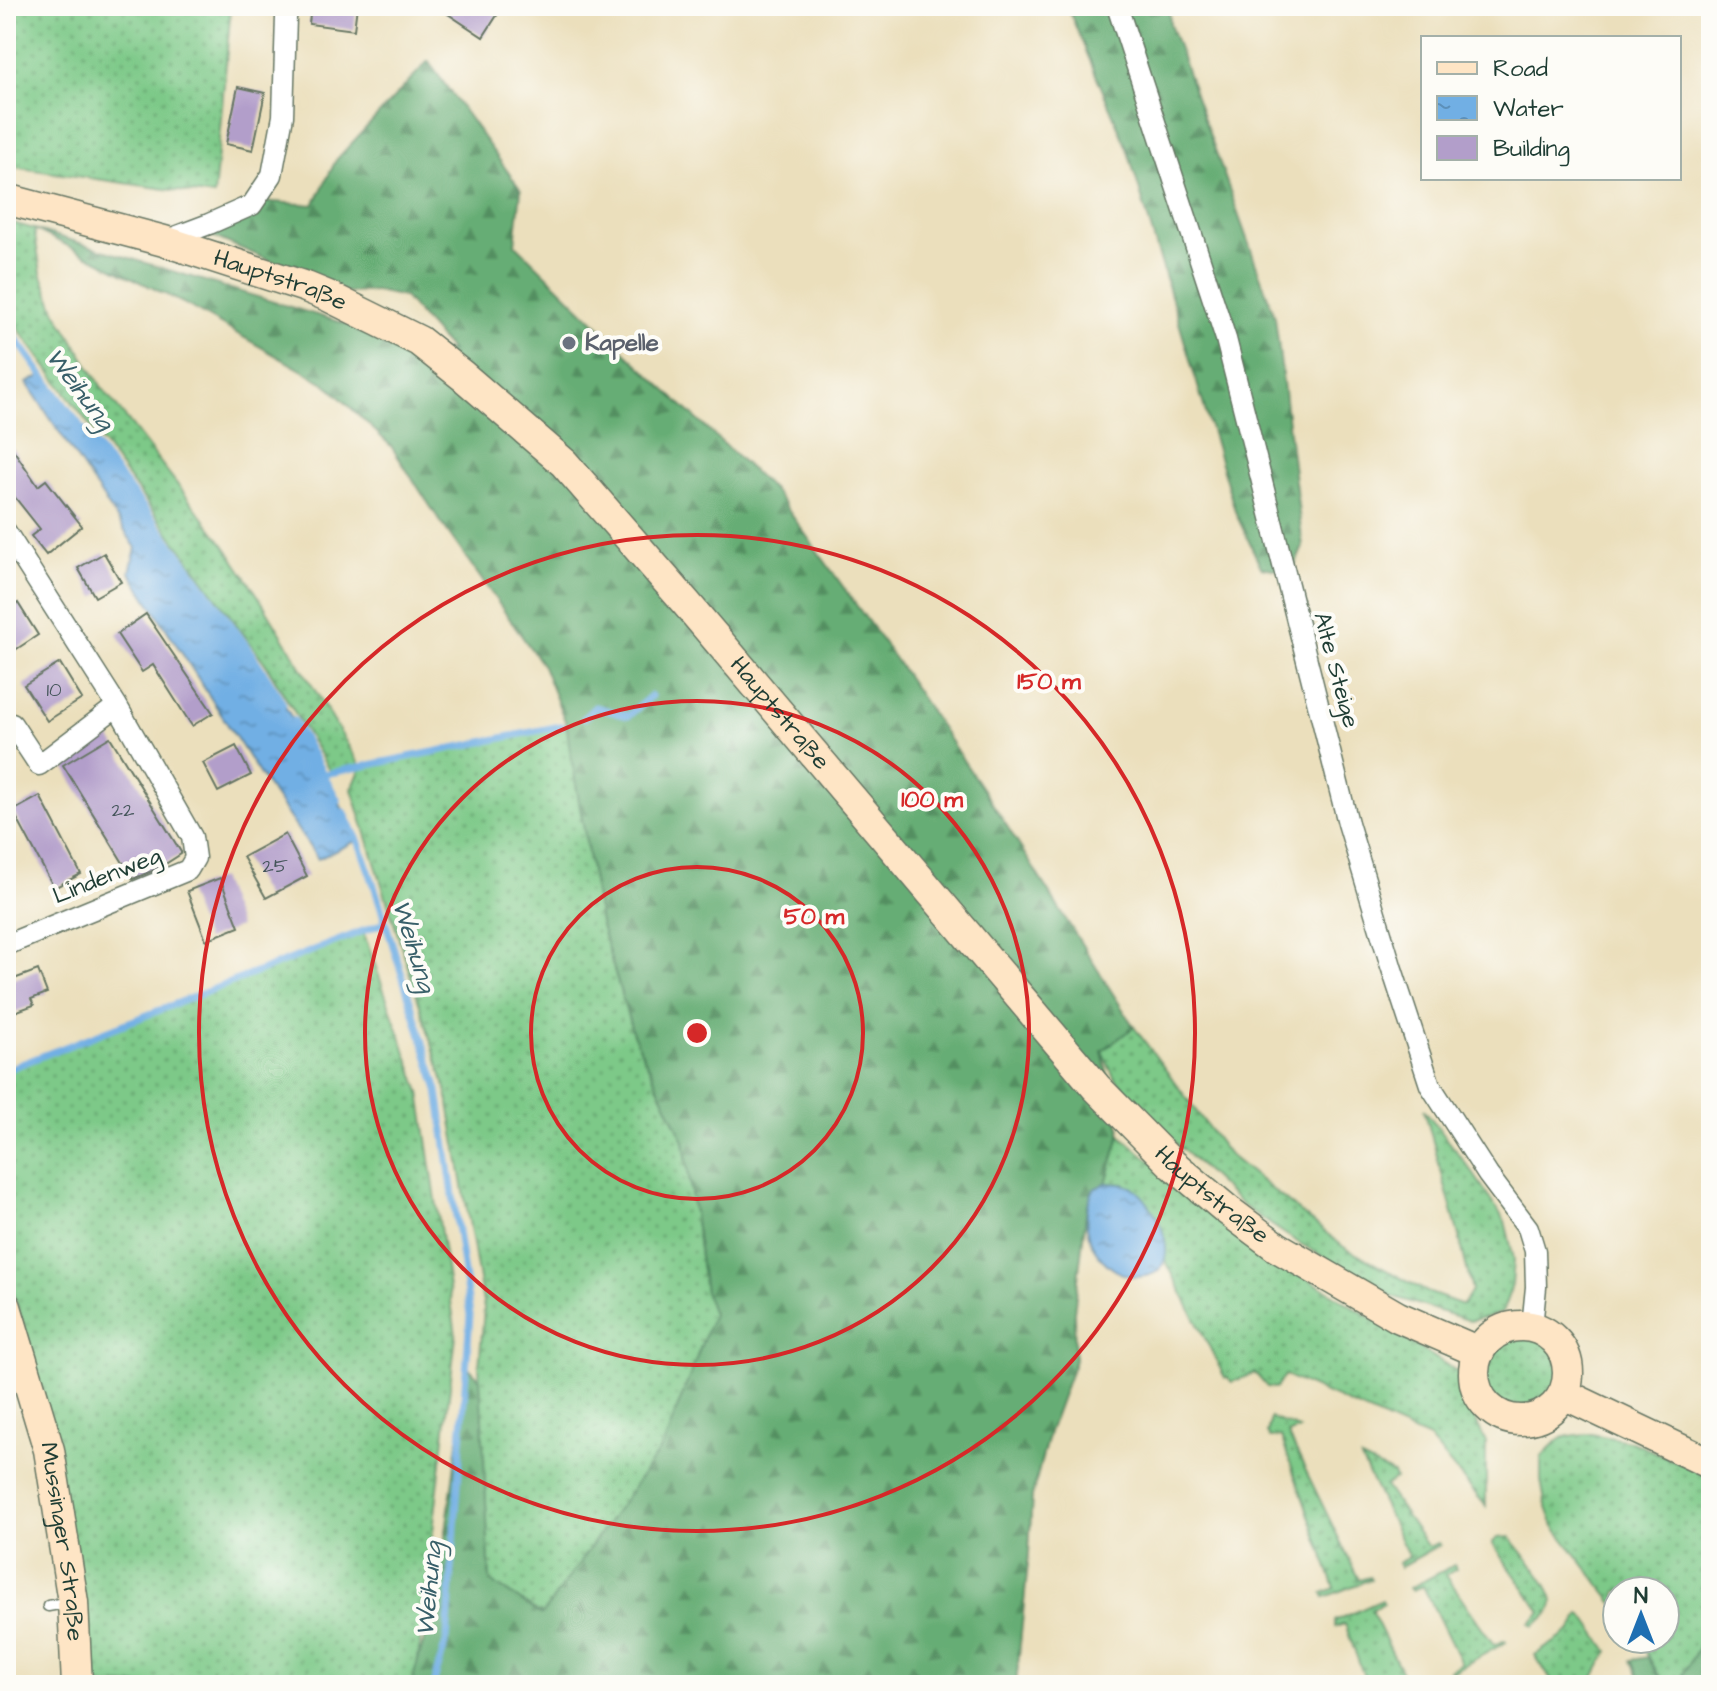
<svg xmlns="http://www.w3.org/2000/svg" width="1717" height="1691" viewBox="0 0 1717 1691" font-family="'Architects Daughter',sans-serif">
<defs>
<pattern id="grass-dots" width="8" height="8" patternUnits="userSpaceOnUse" patternTransform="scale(2)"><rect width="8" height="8" fill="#7dc988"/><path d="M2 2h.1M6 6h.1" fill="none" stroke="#66a470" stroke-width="1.8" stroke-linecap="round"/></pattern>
<pattern id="forest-firs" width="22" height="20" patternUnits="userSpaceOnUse" patternTransform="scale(2)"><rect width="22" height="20" fill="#66ad74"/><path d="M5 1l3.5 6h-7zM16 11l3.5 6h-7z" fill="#538e60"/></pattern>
<pattern id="water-ripples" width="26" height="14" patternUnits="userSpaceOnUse" patternTransform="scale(2)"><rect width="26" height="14" fill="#71afe4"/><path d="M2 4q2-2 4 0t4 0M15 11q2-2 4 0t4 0" fill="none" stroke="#5c90ba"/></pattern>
</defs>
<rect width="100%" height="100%" fill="#fdfcf7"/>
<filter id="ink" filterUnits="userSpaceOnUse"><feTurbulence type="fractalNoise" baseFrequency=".0125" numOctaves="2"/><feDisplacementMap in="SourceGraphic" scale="16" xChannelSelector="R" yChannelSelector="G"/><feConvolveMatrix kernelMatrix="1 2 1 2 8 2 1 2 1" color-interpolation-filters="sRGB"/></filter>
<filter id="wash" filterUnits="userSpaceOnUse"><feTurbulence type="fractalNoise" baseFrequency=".006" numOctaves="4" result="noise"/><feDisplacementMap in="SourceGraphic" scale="32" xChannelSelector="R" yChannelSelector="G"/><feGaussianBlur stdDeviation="1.8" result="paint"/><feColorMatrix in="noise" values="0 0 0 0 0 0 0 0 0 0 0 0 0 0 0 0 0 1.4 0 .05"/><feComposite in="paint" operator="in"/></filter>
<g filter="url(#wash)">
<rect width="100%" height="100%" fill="#ebdfbc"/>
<!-- grass -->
<path fill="url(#grass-dots)" stroke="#4e835e" stroke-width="2" d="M 6,6 L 231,6 L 214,196 L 6,166 Z
M 6,221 L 34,229 L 41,273 L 56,312 L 101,386 L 225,546 L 259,597 L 361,767 L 567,726 L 600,922 L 633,1034 L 684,1141 L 705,1292 L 713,1314 L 664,1445 L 543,1615 L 490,1581 L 479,1367 L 484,1309 L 447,1092 L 352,789 L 361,768 L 331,773 L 265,663 L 6,312 Z
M 363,931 L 420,1092 L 456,1335 L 417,1667 L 411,1685 L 87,1685 L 33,1353 L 6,1271 L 6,1068 Z
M 1134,1027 L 1228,1154 L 1345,1248 L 1427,1292 L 1463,1305 L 1472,1290 L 1459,1236 L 1424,1109 L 1473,1173 L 1505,1221 L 1514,1259 L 1512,1285 L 1502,1313 L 1470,1321 L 1392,1296 L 1294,1240 L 1242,1205 L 1177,1144 L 1114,1077 L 1102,1051 Z
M 1120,1135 L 1235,1233 L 1461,1374 L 1468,1405 L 1486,1442 L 1486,1506 L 1429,1439 L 1285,1375 L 1276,1388 L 1267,1387 L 1255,1373 L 1232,1382 L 1227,1377 L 1225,1378 L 1165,1259 L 1164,1235 L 1124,1184 L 1106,1183 Z
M1474 1373a47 47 0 1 1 94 0a47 47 0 1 1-94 0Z
M 1271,1418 L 1299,1429 L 1288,1434 L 1359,1580 L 1370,1577 L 1371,1579 L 1325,1597 L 1323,1593 L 1335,1588 L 1281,1437 L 1270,1438 L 1267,1433 Z
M 1591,1434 L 1629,1441 L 1711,1476 L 1711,1625 L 1677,1685 L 1664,1685 L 1639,1639 L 1665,1639 L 1665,1591 L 1617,1591 L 1617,1607 L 1554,1526 L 1545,1502 L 1541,1480 L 1541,1457 C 1560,1436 1563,1435 1591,1434 Z
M 1361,1459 L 1393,1474 L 1395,1479 L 1385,1486 L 1428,1547 L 1438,1543 L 1440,1545 L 1400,1567 L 1398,1563 L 1409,1557 Z
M 1510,1537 C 1520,1550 1553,1587 1553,1602 C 1553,1614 1541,1620 1533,1626 L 1530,1623 L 1541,1612 L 1492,1543 L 1498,1538 Z
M 1454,1565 L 1456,1569 L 1446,1575 L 1494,1645 L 1505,1640 L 1506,1642 L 1452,1672 L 1450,1670 L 1461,1663 L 1423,1586 L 1412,1590 L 1410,1588 Z
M 1382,1600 L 1384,1604 L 1371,1610 L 1408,1685 L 1367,1685 L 1345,1624 L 1335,1627 L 1335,1621 Z
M 1580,1614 L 1583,1615 L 1608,1651 L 1590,1685 L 1554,1685 L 1535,1655 L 1571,1631 Z"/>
<!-- forest -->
<path fill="url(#forest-firs)" stroke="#427554" stroke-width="2" d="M 1067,6 L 1169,6 L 1170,24 L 1275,317 L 1303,547 L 1292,572 L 1261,567 L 1236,514 L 1127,148 Z
M 428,61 L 521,190 L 515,244 L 628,355 L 775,492 L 895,659 L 998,812 L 1134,1027 L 1102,1051 L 1120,1128 L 1120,1135 L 1106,1183 L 1094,1189 L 1087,1206 L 1074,1312 L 1075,1360 L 1049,1432 L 1032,1496 L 1029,1553 L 1016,1685 L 411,1685 L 438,1591 L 468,1367 L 480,1379 L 490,1581 L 542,1615 L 664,1444 L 713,1314 L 705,1292 L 684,1141 L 633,1034 L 600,922 L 569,744 L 567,726 L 543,666 L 436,515 L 391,446 L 326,384 L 183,303 L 34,229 L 366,330 L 452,352 L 404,297 L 376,291 L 347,293 L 195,229 L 260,201 L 314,205 L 336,160 Z
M 1711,1625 L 1711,1685 L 1677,1685 Z
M 1648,1657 L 1664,1685 L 1642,1685 L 1632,1660 Z"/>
<!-- water -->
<path fill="url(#water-ripples)" stroke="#48768c" stroke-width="2" d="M 41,376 L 195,576 L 260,664 L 325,774 L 358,840 L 318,859 L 260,775 L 130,572 L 136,548 L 27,383 Z
M 1106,1183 C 1116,1184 1127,1183 1136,1190 C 1154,1205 1176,1246 1161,1267 C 1157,1273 1151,1275 1145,1276 C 1123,1280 1105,1266 1094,1248 C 1084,1229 1084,1208 1094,1189 Z"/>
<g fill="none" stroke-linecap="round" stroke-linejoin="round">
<!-- stream -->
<path stroke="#71afe4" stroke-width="7" d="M 6,324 C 68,415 139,499 204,588 C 232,626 260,663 283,704
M 584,718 L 595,707 L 628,716 L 651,696
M 294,721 L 338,801
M 325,774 L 561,726
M 344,812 L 358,840 L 373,882 L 438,1090 L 470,1315 L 447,1639 L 433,1685
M 6,1070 L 386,922"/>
</g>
<g id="blocks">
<!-- building -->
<path fill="#b29eca" d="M 311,6 L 357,6 L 354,30 L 309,24 Z
M 436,6 L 503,6 L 483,37 Z
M 238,87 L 265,93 L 253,150 L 226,144 Z
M 6,439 L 38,486 L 46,480 L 82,526 L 46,555 L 31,536 L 40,529 L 6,486 Z
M 104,553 L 121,582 L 95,597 L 78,568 Z
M 18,603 L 38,635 L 6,656 L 6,611 Z
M 146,614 L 213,713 L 192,726 L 153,665 L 142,672 L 117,634 Z
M 60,663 L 82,699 L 47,721 L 24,685 Z
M 110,737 L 181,852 L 181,854 L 159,868 L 133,879 L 63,765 Z
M 236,746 L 251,775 L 218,792 L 203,763 Z
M 40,796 L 81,874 L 54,888 L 13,811 Z
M 285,834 L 307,876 L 266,898 L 243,857 Z
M 220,878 L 239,927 L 206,940 L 187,891 Z
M 38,970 L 47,993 L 31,999 L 34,1005 L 6,1015 L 6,982 Z"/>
</g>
</g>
<g filter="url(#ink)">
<use href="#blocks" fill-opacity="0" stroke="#667664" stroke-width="2"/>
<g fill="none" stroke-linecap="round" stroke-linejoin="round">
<!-- lane casing -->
<g stroke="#667664" stroke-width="13">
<path id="lane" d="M 48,1606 L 70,1602"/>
</g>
<!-- street casing -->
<g stroke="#667664" stroke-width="23">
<path id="street" d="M 1117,6 L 1226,339 L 1348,823 L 1391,966 L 1430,1085 L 1488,1175 L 1528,1228 L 1535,1251 L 1536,1287 L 1532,1327
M 164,241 L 209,224 L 252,205 L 272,175 L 283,116 L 286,17 L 289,6
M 6,532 L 117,706 L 192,837 L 195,858 L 188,870 L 6,945
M 12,724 L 39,765 L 117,706"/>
</g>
<!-- secondary casing -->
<g stroke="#667664" stroke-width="33">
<g id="secondary">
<path id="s1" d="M 6,199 L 164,241 L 306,287 L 328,296 L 419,341 L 463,376 L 564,463 L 687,604 L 1096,1087 L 1171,1163 L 1226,1209 L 1277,1247 L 1398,1317 L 1479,1352"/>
<path id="s2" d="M 6,1307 L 49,1450 L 73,1602 L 77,1685"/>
<circle cx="1521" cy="1373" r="47"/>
<path d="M 1564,1394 L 1711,1464"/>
</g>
</g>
<!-- lane -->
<use href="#lane" stroke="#fff" stroke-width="10"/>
<!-- street -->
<use href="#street" stroke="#fff" stroke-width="20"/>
<!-- secondary -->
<use href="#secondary" stroke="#fee5c5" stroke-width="30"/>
</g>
</g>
<!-- distance rings -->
<g fill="none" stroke="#d62828" stroke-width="4">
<circle cx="697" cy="1033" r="166"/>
<circle cx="697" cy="1033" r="332"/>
<circle cx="697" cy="1033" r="498"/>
</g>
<!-- markers -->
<circle fill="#6b7280" stroke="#fdfcf7" stroke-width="3" cx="569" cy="343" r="8"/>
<g text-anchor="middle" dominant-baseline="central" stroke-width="8" stroke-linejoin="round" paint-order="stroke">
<!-- number labels -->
<g font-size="20" fill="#44555a">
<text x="54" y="690">10</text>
<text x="123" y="810">22</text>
<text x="275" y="866">25</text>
</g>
<!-- street labels -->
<g font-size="24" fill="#1f3d34" stroke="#fdfcf7">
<text stroke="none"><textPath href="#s1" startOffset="286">Hauptstraße</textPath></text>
<text transform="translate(1336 670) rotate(75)">Alte Steige</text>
<text stroke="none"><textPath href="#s1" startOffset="958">Hauptstraße</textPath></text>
<text transform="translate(107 876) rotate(-22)">Lindenweg</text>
<text stroke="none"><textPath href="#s1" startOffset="1606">Hauptstraße</textPath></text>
<text stroke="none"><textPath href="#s2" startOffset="242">Mussinger Straße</textPath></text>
</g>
<!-- worship labels -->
<g font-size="24" font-weight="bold" fill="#5b616d" stroke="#fdfcf7" text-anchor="start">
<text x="585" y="343">Kapelle</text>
</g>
<!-- water labels -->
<g font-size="26" font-style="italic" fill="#385f69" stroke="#fdfcf7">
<text transform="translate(80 389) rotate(53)">Weihung</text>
<text transform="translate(414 946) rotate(73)">Weihung</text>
<text transform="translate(429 1589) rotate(-85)">Weihung</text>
</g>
</g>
<circle cx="697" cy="1033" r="12" fill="#d62828" stroke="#fdfcf7" stroke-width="4"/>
<g font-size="24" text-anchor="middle" font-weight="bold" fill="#d62828" stroke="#fdfcf7" stroke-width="8" stroke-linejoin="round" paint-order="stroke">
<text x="1049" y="689">150 m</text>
<text x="932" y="807">100 m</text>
<text x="814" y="924">50 m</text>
</g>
<!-- margin -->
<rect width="1717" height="1691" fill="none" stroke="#fdfcf7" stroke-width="32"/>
<!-- legend -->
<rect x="1421" y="36" width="260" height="144" fill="#fdfcf7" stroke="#a4b0a9" stroke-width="2"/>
<rect x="1437" y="62" width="40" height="12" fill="#fee5c5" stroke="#a4b0a9" stroke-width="2"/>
<text x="1493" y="76" font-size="24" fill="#1f3d34">Road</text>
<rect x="1437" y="96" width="40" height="24" fill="url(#water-ripples)" stroke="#a4b0a9" stroke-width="2"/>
<text x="1493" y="116" font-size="24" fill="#1f3d34">Water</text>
<rect x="1437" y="136" width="40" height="24" fill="#b29eca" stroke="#a4b0a9" stroke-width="2"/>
<text x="1493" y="156" font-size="24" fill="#1f3d34">Building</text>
<!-- north arrow -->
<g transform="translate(1641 1615)"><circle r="38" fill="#fdfcf7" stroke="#a4b0a9" stroke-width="2"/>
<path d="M0-6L14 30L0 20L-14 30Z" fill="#1f6fb2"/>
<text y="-12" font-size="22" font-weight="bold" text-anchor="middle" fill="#1f3d34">N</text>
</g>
</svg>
